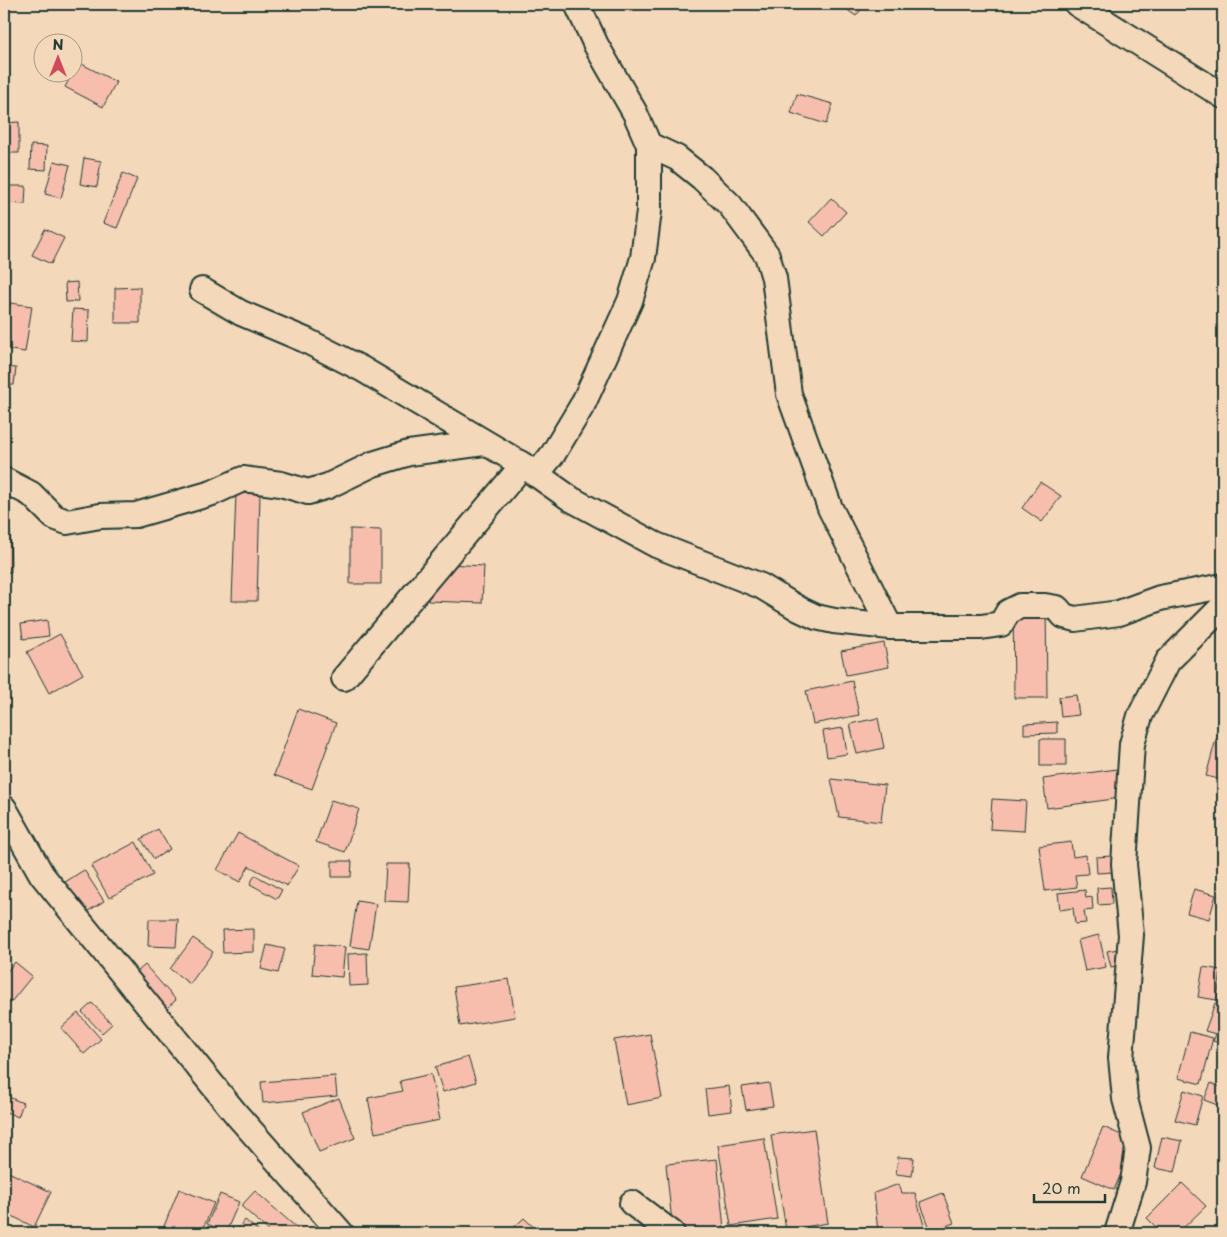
<svg xmlns="http://www.w3.org/2000/svg" width="1227" height="1237" viewBox="0 0 1227 1237" font-family="'Playpen Sans',sans-serif">
<rect width="100%" height="100%" fill="#f4d8ba"/>
<filter id="ink" filterUnits="userSpaceOnUse"><feTurbulence type="fractalNoise" baseFrequency=".02" numOctaves="2"/><feDisplacementMap in="SourceGraphic" scale="10" xChannelSelector="R" yChannelSelector="G"/><feConvolveMatrix kernelMatrix="1 2 1 2 8 2 1 2 1" color-interpolation-filters="sRGB"/></filter>
<g filter="url(#ink)">
<!-- building -->
<path fill="#f7beae" stroke="#1f3d34" d="M 845,4 L 865,4 L 856,16 L 843,7 Z
M 78,62 L 116,82 L 103,107 L 65,87 Z
M 797,94 L 833,104 L 826,124 L 791,113 Z
M 19,122 L 19,153 L 4,153 L 4,123 Z
M 31,145 L 47,146 L 46,170 L 30,169 Z
M 84,158 L 101,161 L 97,187 L 80,184 Z
M 54,161 L 70,165 L 61,198 L 45,194 Z
M 123,173 L 137,179 L 117,228 L 103,223 Z
M 4,186 L 26,186 L 25,204 L 4,203 Z
M 831,198 L 846,212 L 824,236 L 809,222 Z
M 45,229 L 64,238 L 51,264 L 32,255 Z
M 77,282 L 78,301 L 66,302 L 65,283 Z
M 140,287 L 140,323 L 115,323 L 115,288 Z
M 10,303 L 32,306 L 25,352 L 4,349 Z
M 73,309 L 89,310 L 88,342 L 71,341 Z
M 4,367 L 16,368 L 14,385 L 4,385 Z
M 1040,482 L 1061,496 L 1042,522 L 1022,508 Z
M 236,493 L 260,494 L 257,601 L 232,601 Z
M 350,529 L 381,530 L 381,584 L 350,584 Z
M 4,530 L 10,530 L 11,572 L 4,572 Z
M 429,563 L 484,566 L 482,603 L 428,601 Z
M 1046,600 L 1047,698 L 1014,698 L 1013,601 Z
M 47,620 L 49,636 L 23,639 L 21,624 Z
M 60,634 L 83,674 L 49,693 L 27,652 Z
M 884,643 L 889,667 L 846,675 L 841,651 Z
M 852,681 L 859,715 L 813,724 L 806,691 Z
M 1076,695 L 1079,715 L 1061,717 L 1059,697 Z
M 298,709 L 336,723 L 312,789 L 274,775 Z
M 878,718 L 884,748 L 857,754 L 850,724 Z
M 1057,722 L 1057,733 L 1024,734 L 1024,724 Z
M 843,728 L 847,754 L 827,757 L 823,731 Z
M 1040,739 L 1066,739 L 1066,766 L 1040,766 Z
M 1216,739 L 1223,740 L 1223,780 L 1206,776 Z
M 1117,769 L 1121,798 L 1047,808 L 1043,779 Z
M 831,779 L 885,785 L 881,822 L 839,817 Z
M 992,799 L 1026,801 L 1024,831 L 990,829 Z
M 331,800 L 359,809 L 345,852 L 316,842 Z
M 158,829 L 170,849 L 154,859 L 141,839 Z
M 238,833 L 299,866 L 287,886 L 249,866 L 240,882 L 217,870 Z
M 136,842 L 153,875 L 109,898 L 91,866 Z
M 1071,842 L 1073,857 L 1086,855 L 1088,874 L 1075,875 L 1077,887 L 1045,891 L 1039,846 Z
M 1112,856 L 1113,872 L 1097,873 L 1096,857 Z
M 332,861 L 352,861 L 351,877 L 332,877 Z
M 386,864 L 410,864 L 408,902 L 384,901 Z
M 84,870 L 104,901 L 82,915 L 62,884 Z
M 255,875 L 282,890 L 277,899 L 250,884 Z
M 1111,887 L 1112,904 L 1098,905 L 1097,888 Z
M 1194,889 L 1216,895 L 1209,919 L 1187,913 Z
M 1085,890 L 1086,898 L 1092,897 L 1093,910 L 1084,911 L 1086,923 L 1075,924 L 1073,908 L 1060,910 L 1058,893 Z
M 357,901 L 376,904 L 369,949 L 350,946 Z
M 149,919 L 178,919 L 176,947 L 148,946 Z
M 254,929 L 254,952 L 223,953 L 222,930 Z
M 1099,935 L 1106,967 L 1085,971 L 1078,940 Z
M 193,938 L 213,952 L 190,984 L 170,969 Z
M 315,944 L 345,947 L 342,977 L 312,974 Z
M 267,945 L 285,949 L 278,973 L 261,969 Z
M 1118,949 L 1122,965 L 1111,967 L 1107,951 Z
M 367,953 L 368,985 L 349,986 L 348,954 Z
M 15,962 L 32,976 L 11,1002 L 4,996 L 4,975 Z
M 145,965 L 176,1000 L 161,1013 L 130,978 Z
M 1203,967 L 1221,970 L 1217,1000 L 1198,997 Z
M 509,979 L 515,1017 L 460,1026 L 454,987 Z
M 92,1003 L 112,1024 L 102,1033 L 82,1012 Z
M 1215,1003 L 1223,1006 L 1223,1044 L 1213,1041 L 1216,1034 L 1205,1031 Z
M 78,1013 L 101,1039 L 84,1054 L 61,1028 Z
M 1190,1032 L 1213,1038 L 1201,1084 L 1178,1078 Z
M 650,1034 L 662,1098 L 626,1105 L 614,1040 Z
M 468,1057 L 476,1082 L 443,1092 L 435,1067 Z
M 431,1074 L 440,1120 L 375,1133 L 368,1098 L 403,1091 L 400,1081 Z
M 335,1076 L 337,1096 L 263,1103 L 261,1082 Z
M 769,1083 L 773,1106 L 746,1110 L 742,1087 Z
M 1211,1083 L 1223,1088 L 1223,1107 L 1204,1100 Z
M 729,1086 L 732,1111 L 708,1114 L 705,1089 Z
M 1184,1090 L 1203,1096 L 1195,1125 L 1175,1120 Z
M 4,1095 L 23,1103 L 18,1117 L 4,1111 Z
M 339,1098 L 355,1138 L 319,1152 L 303,1112 Z
M 1103,1127 L 1135,1141 L 1114,1190 L 1082,1176 Z
M 814,1129 L 828,1223 L 786,1230 L 771,1135 Z
M 1162,1137 L 1182,1141 L 1175,1172 L 1155,1168 Z
M 764,1138 L 777,1219 L 731,1226 L 718,1145 Z
M 898,1157 L 914,1158 L 912,1176 L 896,1174 Z
M 717,1159 L 724,1229 L 673,1233 L 666,1164 Z
M 4,1170 L 51,1192 L 34,1227 L 4,1212 Z
M 1182,1183 L 1206,1206 L 1178,1233 L 1162,1233 L 1147,1218 Z
M 899,1184 L 902,1193 L 915,1193 L 926,1233 L 878,1233 L 874,1193 Z
M 179,1189 L 214,1203 L 201,1233 L 162,1231 Z
M 255,1191 L 298,1229 L 294,1233 L 271,1233 L 241,1206 Z
M 943,1193 L 954,1223 L 931,1231 L 920,1202 Z
M 220,1194 L 239,1202 L 226,1232 L 207,1224 Z
M 524,1218 L 540,1233 L 508,1233 Z
M 245,1220 L 261,1233 L 234,1233 Z
M 832,1227 L 834,1233 L 814,1233 L 814,1230 Z"/>
<g fill="none" stroke-linecap="round" stroke-linejoin="round">
<!-- street casing -->
<g stroke="#1f3d34" stroke-width="28">
<path id="street" d="M 1077,4 L 1223,96
M 649,145 L 677,158 L 702,178 L 730,205 L 767,255 L 774,278 L 789,394 L 830,508 L 890,627
M 202,290 L 241,313 L 305,340 L 362,369 L 523,465 L 571,499 L 656,545 L 761,586 L 799,609 L 816,617 L 834,621 L 890,627 L 981,627 L 1001,624 L 1008,612 L 1020,606 L 1045,606 L 1057,608 L 1064,616 L 1075,619 L 1119,613 L 1160,598 L 1223,586
M 536,475 L 553,454 L 583,404 L 630,301 L 643,258 L 649,211 L 649,145 L 635,113 L 596,45 L 577,4
M 4,480 L 31,494 L 54,517 L 67,522 L 100,516 L 136,515 L 212,493 L 243,479 L 281,484 L 308,492 L 328,486 L 373,464 L 409,453 L 484,443
M 344,678 L 523,465
M 4,808 L 42,875 L 237,1115 L 341,1233
M 632,1203 L 672,1233
M 1117,1233 L 1133,1182 L 1138,1148 L 1125,1099 L 1121,1058 L 1131,935 L 1124,864 L 1132,744 L 1140,716 L 1168,661 L 1223,606"/>
</g>
<!-- street -->
<use href="#street" stroke="#f4d8ba" stroke-width="24"/>
</g>
</g>
<!-- margin -->
<rect width="1227" height="1237" fill="none" stroke="#f4d8ba" stroke-width="20"/>
<rect x="10" y="10" width="1207" height="1217" fill="none" stroke="#1f3d34" stroke-width="2" filter="url(#ink)"/>
<!-- north arrow -->
<g transform="translate(58 58)"><circle r="24" fill="#f4d8ba" stroke="#9f9a84"/>
<path d="M0-4L9 19L0 12L-9 19Z" fill="#d1495b"/>
<text y="-8" font-size="14" font-weight="bold" text-anchor="middle" fill="#1f3d34">N</text>
</g>
<!-- scale -->
<path d="M1034 1194v8h71v-8" fill="none" stroke="#1f3d34" stroke-width="2.5"/>
<text x="1042" y="1194" font-size="15" fill="#1f3d34" stroke="#f4d8ba" stroke-width="4" paint-order="stroke">20 m</text>
</svg>
